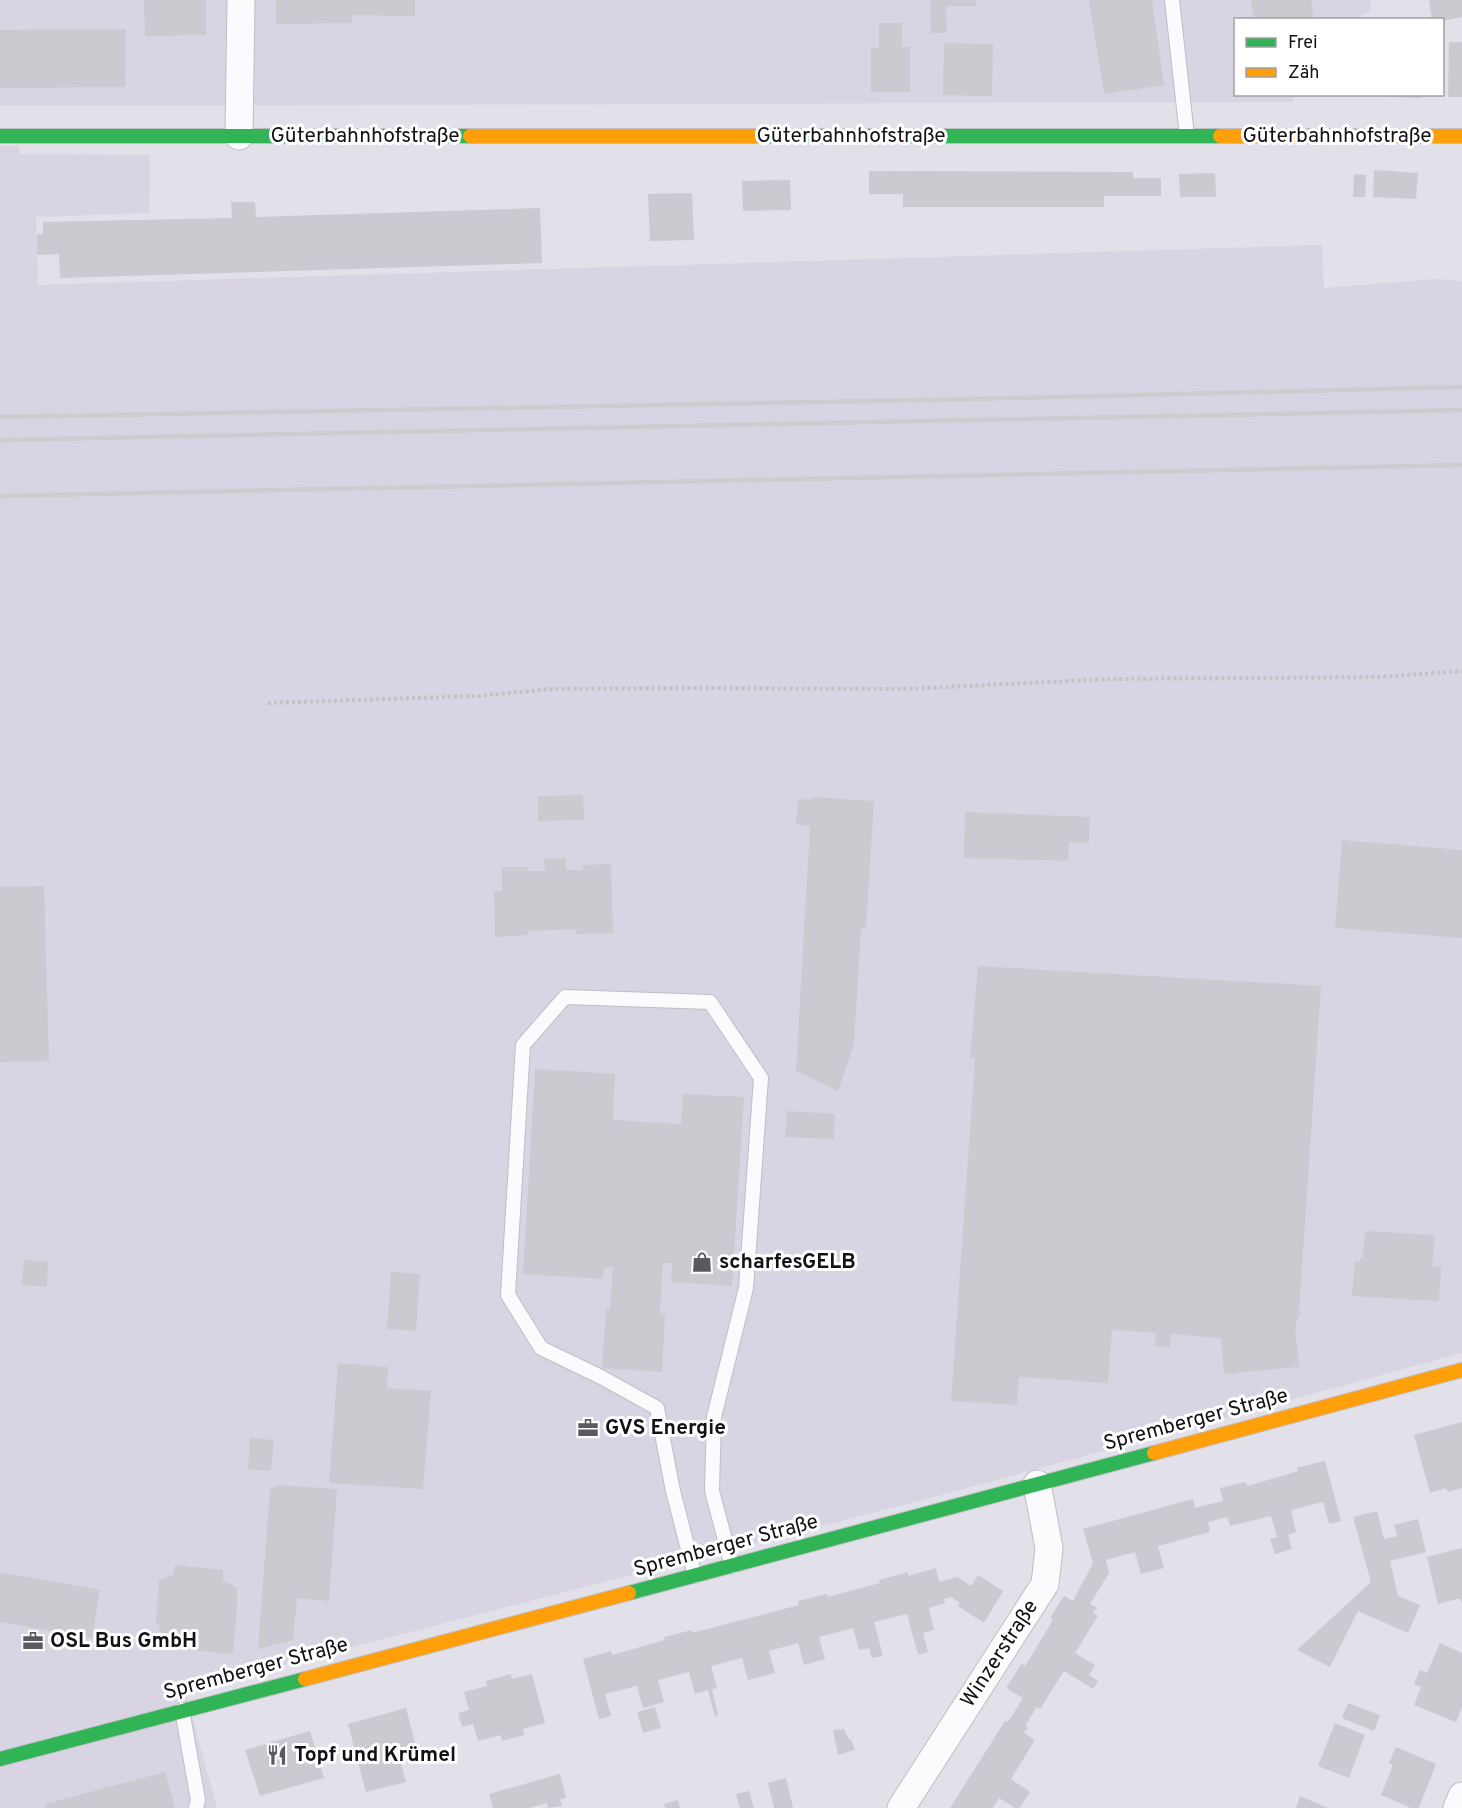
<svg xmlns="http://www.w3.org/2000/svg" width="1462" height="1808" viewBox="0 0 1462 1808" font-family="Overpass,sans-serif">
<rect width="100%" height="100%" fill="#e2e0e8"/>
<!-- built -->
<path fill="#d9d4e4" d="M 0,0 L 1370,0 L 1371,10 L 1356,19 L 1236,20 L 1236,94 L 1293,95 L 1293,102 L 0,106 Z
M 0,146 L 19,146 L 20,154 L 150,155 L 149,213 L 36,217 L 38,285 L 1322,245 L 1324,288 L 1433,279 L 1462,281 L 1462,1353 L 938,1496 L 185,1690 L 217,1808 L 0,1808 Z"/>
<!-- building -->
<path fill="#cacad0" d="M 144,0 L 206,0 L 206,35 L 145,36 Z
M 276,0 L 415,0 L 415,16 L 352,15 L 352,23 L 276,24 Z
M 930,0 L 976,0 L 976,6 L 946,6 L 947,33 L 931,33 Z
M 1089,0 L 1152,0 L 1164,85 L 1104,94 Z
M 1251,0 L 1311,0 L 1314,20 L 1254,20 Z
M 1429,0 L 1462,0 L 1462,17 L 1443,21 L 1432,20 Z
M 879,23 L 902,23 L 902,47 L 910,47 L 910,92 L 871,92 L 871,48 L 879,48 Z
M 126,29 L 125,87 L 0,88 L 0,30 Z
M 1449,42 L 1462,42 L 1462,97 L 1448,97 Z
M 944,43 L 993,44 L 992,96 L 943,95 Z
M 1369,94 L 1422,94 L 1421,98 L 1369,96 Z
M 1374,170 L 1418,173 L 1416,199 L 1373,197 Z
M 869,171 L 1133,172 L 1133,178 L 1161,178 L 1161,196 L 1104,196 L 1104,207 L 903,207 L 903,194 L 869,194 Z
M 1215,173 L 1216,197 L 1180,197 L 1179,174 Z
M 1354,174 L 1366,175 L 1365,197 L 1353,197 Z
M 790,180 L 791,210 L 743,211 L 742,181 Z
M 692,193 L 694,240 L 650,241 L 648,194 Z
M 231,202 L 255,202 L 256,217 L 540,208 L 542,263 L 60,278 L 59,254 L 37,255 L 37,234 L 43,234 L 43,222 L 232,218 Z
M 583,795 L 584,820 L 538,821 L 538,796 Z
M 812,797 L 874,801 L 866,928 L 861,928 L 854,1044 L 838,1091 L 796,1071 L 810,826 L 796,824 L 798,799 L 812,800 Z
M 965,812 L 1090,817 L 1089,843 L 1069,842 L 1068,861 L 964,858 Z
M 1342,840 L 1462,850 L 1462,938 L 1335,928 Z
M 566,858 L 566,870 L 583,870 L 582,865 L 611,864 L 613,933 L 576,934 L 576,929 L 528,931 L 528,935 L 495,937 L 494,891 L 502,891 L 502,867 L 528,867 L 528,871 L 545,871 L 544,859 Z
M 44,886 L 49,1061 L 0,1062 L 0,887 Z
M 978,966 L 1321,986 L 1299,1312 L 1301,1313 L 1301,1315 L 1299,1315 L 1295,1327 L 1299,1365 L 1300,1367 L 1299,1369 L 1297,1367 L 1224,1374 L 1221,1338 L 1171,1334 L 1170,1348 L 1155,1346 L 1156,1333 L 1112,1330 L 1108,1383 L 1019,1377 L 1017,1405 L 951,1401 L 975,1058 L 970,1058 Z
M 535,1069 L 615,1074 L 613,1120 L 681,1124 L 683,1094 L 744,1097 L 732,1286 L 671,1282 L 672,1263 L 663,1263 L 660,1313 L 665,1313 L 662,1372 L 602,1368 L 606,1309 L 610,1310 L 613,1267 L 604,1267 L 603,1279 L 523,1274 Z
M 787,1111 L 835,1114 L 834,1139 L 785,1137 Z
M 1365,1231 L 1435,1235 L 1432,1266 L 1441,1267 L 1439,1301 L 1352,1296 L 1355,1261 L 1360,1261 L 1360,1258 L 1363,1258 Z
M 24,1260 L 48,1262 L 47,1287 L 22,1285 Z
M 391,1272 L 420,1274 L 416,1331 L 387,1329 Z
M 338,1363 L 388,1367 L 387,1388 L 431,1391 L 423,1489 L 329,1483 Z
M 1462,1422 L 1462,1488 L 1448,1492 L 1446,1488 L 1430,1493 L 1414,1435 Z
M 250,1438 L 274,1440 L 271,1471 L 248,1469 Z
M 1325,1461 L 1341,1521 L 1329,1524 L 1323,1502 L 1291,1510 L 1296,1532 L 1288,1535 L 1292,1549 L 1275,1554 L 1270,1539 L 1277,1537 L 1271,1516 L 1230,1526 L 1227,1517 L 1208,1522 L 1210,1532 L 1158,1546 L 1164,1568 L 1141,1574 L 1135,1552 L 1106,1560 L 1109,1573 L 1090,1604 L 1097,1608 L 1093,1613 L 1098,1616 L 1075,1653 L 1095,1665 L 1089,1675 L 1098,1681 L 1093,1689 L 1064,1671 L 1040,1709 L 1037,1707 L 1025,1726 L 1028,1727 L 1024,1733 L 1035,1740 L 1011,1779 L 1030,1792 L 1020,1808 L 1015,1808 L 999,1798 L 993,1808 L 950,1808 L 1005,1721 L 1008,1722 L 1023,1698 L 1006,1688 L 1022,1663 L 1025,1666 L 1053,1620 L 1050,1618 L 1064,1596 L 1073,1601 L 1093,1563 L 1083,1529 L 1193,1499 L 1195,1508 L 1223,1501 L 1220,1488 L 1245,1482 L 1248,1486 L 1298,1471 L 1297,1468 L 1299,1467 Z
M 279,1485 L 337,1489 L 329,1601 L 297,1598 L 293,1640 L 258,1649 L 270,1489 Z
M 1377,1511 L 1384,1539 L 1397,1536 L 1394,1525 L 1418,1519 L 1426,1552 L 1390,1561 L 1398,1596 L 1420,1605 L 1408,1633 L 1358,1611 L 1330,1667 L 1297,1650 L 1371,1582 L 1353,1517 Z
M 1462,1548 L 1462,1604 L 1460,1598 L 1438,1604 L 1427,1557 Z
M 175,1565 L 223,1570 L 223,1581 L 237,1588 L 237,1606 L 233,1654 L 167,1648 L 168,1635 L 162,1634 L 159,1629 L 159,1624 L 156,1623 L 159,1580 L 174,1574 Z
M 936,1568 L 939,1582 L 958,1577 L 971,1586 L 978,1575 L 1003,1591 L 984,1623 L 958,1606 L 960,1603 L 951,1597 L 944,1599 L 945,1603 L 929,1608 L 934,1630 L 923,1633 L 928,1652 L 918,1655 L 907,1614 L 874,1622 L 883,1656 L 872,1658 L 869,1648 L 859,1650 L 853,1628 L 819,1637 L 825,1659 L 804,1665 L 798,1643 L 769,1651 L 775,1673 L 748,1680 L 742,1658 L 711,1666 L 717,1688 L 712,1689 L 718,1715 L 715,1716 L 708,1690 L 695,1694 L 689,1672 L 658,1680 L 664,1702 L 643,1708 L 637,1686 L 605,1694 L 611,1716 L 599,1719 L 583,1659 L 611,1651 L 612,1655 L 665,1640 L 664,1637 L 692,1630 L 692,1633 L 799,1605 L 798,1601 L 827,1594 L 828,1597 L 880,1583 L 879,1580 L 908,1572 L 908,1576 Z
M 0,1572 L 100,1590 L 92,1638 L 0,1622 Z
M 1440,1643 L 1462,1653 L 1462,1707 L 1456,1722 L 1414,1705 L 1421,1687 L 1414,1684 L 1420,1670 L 1427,1673 Z
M 511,1674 L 512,1679 L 532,1674 L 545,1723 L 523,1729 L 524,1735 L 502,1741 L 501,1735 L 478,1741 L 473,1724 L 462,1727 L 458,1713 L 469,1710 L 464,1692 L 487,1686 L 486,1681 Z
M 1348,1703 L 1380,1715 L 1374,1731 L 1342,1718 Z
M 655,1707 L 661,1728 L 643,1733 L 637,1712 Z
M 406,1708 L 418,1754 L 400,1759 L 406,1782 L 366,1792 L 348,1724 Z
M 1335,1723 L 1365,1735 L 1349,1778 L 1318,1766 Z
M 844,1729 L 849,1739 L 851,1739 L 855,1750 L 838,1755 L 833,1730 Z
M 310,1731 L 324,1778 L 260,1796 L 245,1750 Z
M 1396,1747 L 1436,1764 L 1419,1808 L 1411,1808 L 1381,1795 L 1393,1765 L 1389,1763 Z
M 165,1772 L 175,1808 L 46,1808 L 45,1804 Z
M 560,1774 L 566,1798 L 560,1799 L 562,1806 L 548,1808 L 547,1803 L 529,1808 L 493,1808 L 489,1794 Z
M 786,1778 L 793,1808 L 774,1808 L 768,1783 Z
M 749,1791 L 754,1808 L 740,1808 L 736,1794 Z
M 1300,1796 L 1328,1808 L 1296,1808 Z
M 678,1800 L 680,1808 L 665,1808 L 664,1804 Z"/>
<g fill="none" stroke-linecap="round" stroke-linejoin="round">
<!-- lane casing -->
<g stroke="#bfbec4" stroke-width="16">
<path id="lane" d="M 1172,0 L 1187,136
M 695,1576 L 673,1491 L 657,1408 L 601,1377 L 541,1348 L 508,1295 L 523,1045 L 565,997 L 710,1002 L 761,1078 L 746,1288 L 714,1417 L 712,1491 L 732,1566
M 182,1710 L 198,1800 L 196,1808"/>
</g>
<!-- street casing -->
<g stroke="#bfbec4" stroke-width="29">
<path id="street" d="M 239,136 L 241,0
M 901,1808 L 1045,1584 L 1049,1548 L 1037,1484
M 1457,1808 L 1462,1796"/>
</g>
<!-- fast casing -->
<g stroke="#bfbec4" stroke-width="16">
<path id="fast" d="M 0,136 L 470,136
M 763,136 L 1220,136
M 629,1593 L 1154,1453
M 0,1759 L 305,1679"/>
</g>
<!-- slow casing -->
<g stroke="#bfbec4" stroke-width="16">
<path id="slow" d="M 470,136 L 763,136
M 1220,136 L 1462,136
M 1154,1453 L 1462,1370
M 305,1679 L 629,1593"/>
</g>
<!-- path -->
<path stroke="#c3c2c5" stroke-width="4" stroke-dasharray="3 3" stroke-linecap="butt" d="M 268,703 L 477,696 L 552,689 L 688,688 L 906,689 L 1109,679 L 1380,677 L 1462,671"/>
<!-- lane -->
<use href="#lane" stroke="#fbfafc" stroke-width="14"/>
<!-- street -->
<use href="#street" stroke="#fbfafc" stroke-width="27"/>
<!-- fast -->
<use href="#fast" stroke="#30b455" stroke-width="14"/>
<!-- slow -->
<use href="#slow" stroke="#ff9f0a" stroke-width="14"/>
<!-- rail -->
<path stroke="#cdccce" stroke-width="4.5" d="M 0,417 L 929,400 L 1462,387
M 0,440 L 1462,410
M 0,496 L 1462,465"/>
</g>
<!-- icons -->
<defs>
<g id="shop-bare" transform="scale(1.62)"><path d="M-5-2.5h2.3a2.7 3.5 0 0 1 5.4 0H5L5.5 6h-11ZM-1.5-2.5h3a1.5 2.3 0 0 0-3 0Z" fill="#5b5960" stroke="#fff" stroke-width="2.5" paint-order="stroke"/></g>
<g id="office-bare" transform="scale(1.62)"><path d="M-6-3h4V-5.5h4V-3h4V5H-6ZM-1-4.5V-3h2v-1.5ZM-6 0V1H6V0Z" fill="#5b5960" stroke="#fff" stroke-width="2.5" paint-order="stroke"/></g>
<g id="restaurant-bare" transform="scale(1.62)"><path d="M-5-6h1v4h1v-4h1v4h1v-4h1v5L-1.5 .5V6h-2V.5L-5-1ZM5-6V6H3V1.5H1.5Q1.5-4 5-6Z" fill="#5b5960" stroke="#fff" stroke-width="2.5" paint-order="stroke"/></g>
</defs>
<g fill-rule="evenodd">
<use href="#shop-bare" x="702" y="1262"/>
<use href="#office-bare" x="588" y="1428"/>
<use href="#office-bare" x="33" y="1641"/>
<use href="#restaurant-bare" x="277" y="1755"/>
</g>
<g text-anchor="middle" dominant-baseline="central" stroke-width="6" stroke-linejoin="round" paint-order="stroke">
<!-- street labels -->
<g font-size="21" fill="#131116" stroke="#fff">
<text x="365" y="136">Güterbahnhofstraße</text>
<text x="851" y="136">Güterbahnhofstraße</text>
<text x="1337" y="136">Güterbahnhofstraße</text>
<text transform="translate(1196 1420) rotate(-15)">Spremberger Straße</text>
<text transform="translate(726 1546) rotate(-15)">Spremberger Straße</text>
<text transform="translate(1000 1654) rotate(-57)">Winzerstraße</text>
<text transform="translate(256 1669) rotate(-15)">Spremberger Straße</text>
</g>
<!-- poi labels -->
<g font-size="21" font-weight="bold" fill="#131116" stroke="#fff" text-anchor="start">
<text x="719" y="1262">scharfesGELB</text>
<text x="605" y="1428">GVS Energie</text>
<text x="50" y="1641">OSL Bus GmbH</text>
<text x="294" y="1755">Topf und Krümel</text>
</g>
</g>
<!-- legend -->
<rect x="1234" y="18" width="210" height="78" fill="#ffffff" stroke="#a1a0a2" stroke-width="1.5"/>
<rect x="1246" y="38" width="30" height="9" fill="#30b455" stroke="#a1a0a2" stroke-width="1.5"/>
<text x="1288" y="48" font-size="18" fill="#131116">Frei</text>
<rect x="1246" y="68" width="30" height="9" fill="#ff9f0a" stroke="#a1a0a2" stroke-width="1.5"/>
<text x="1288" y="78" font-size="18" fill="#131116">Zäh</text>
</svg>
